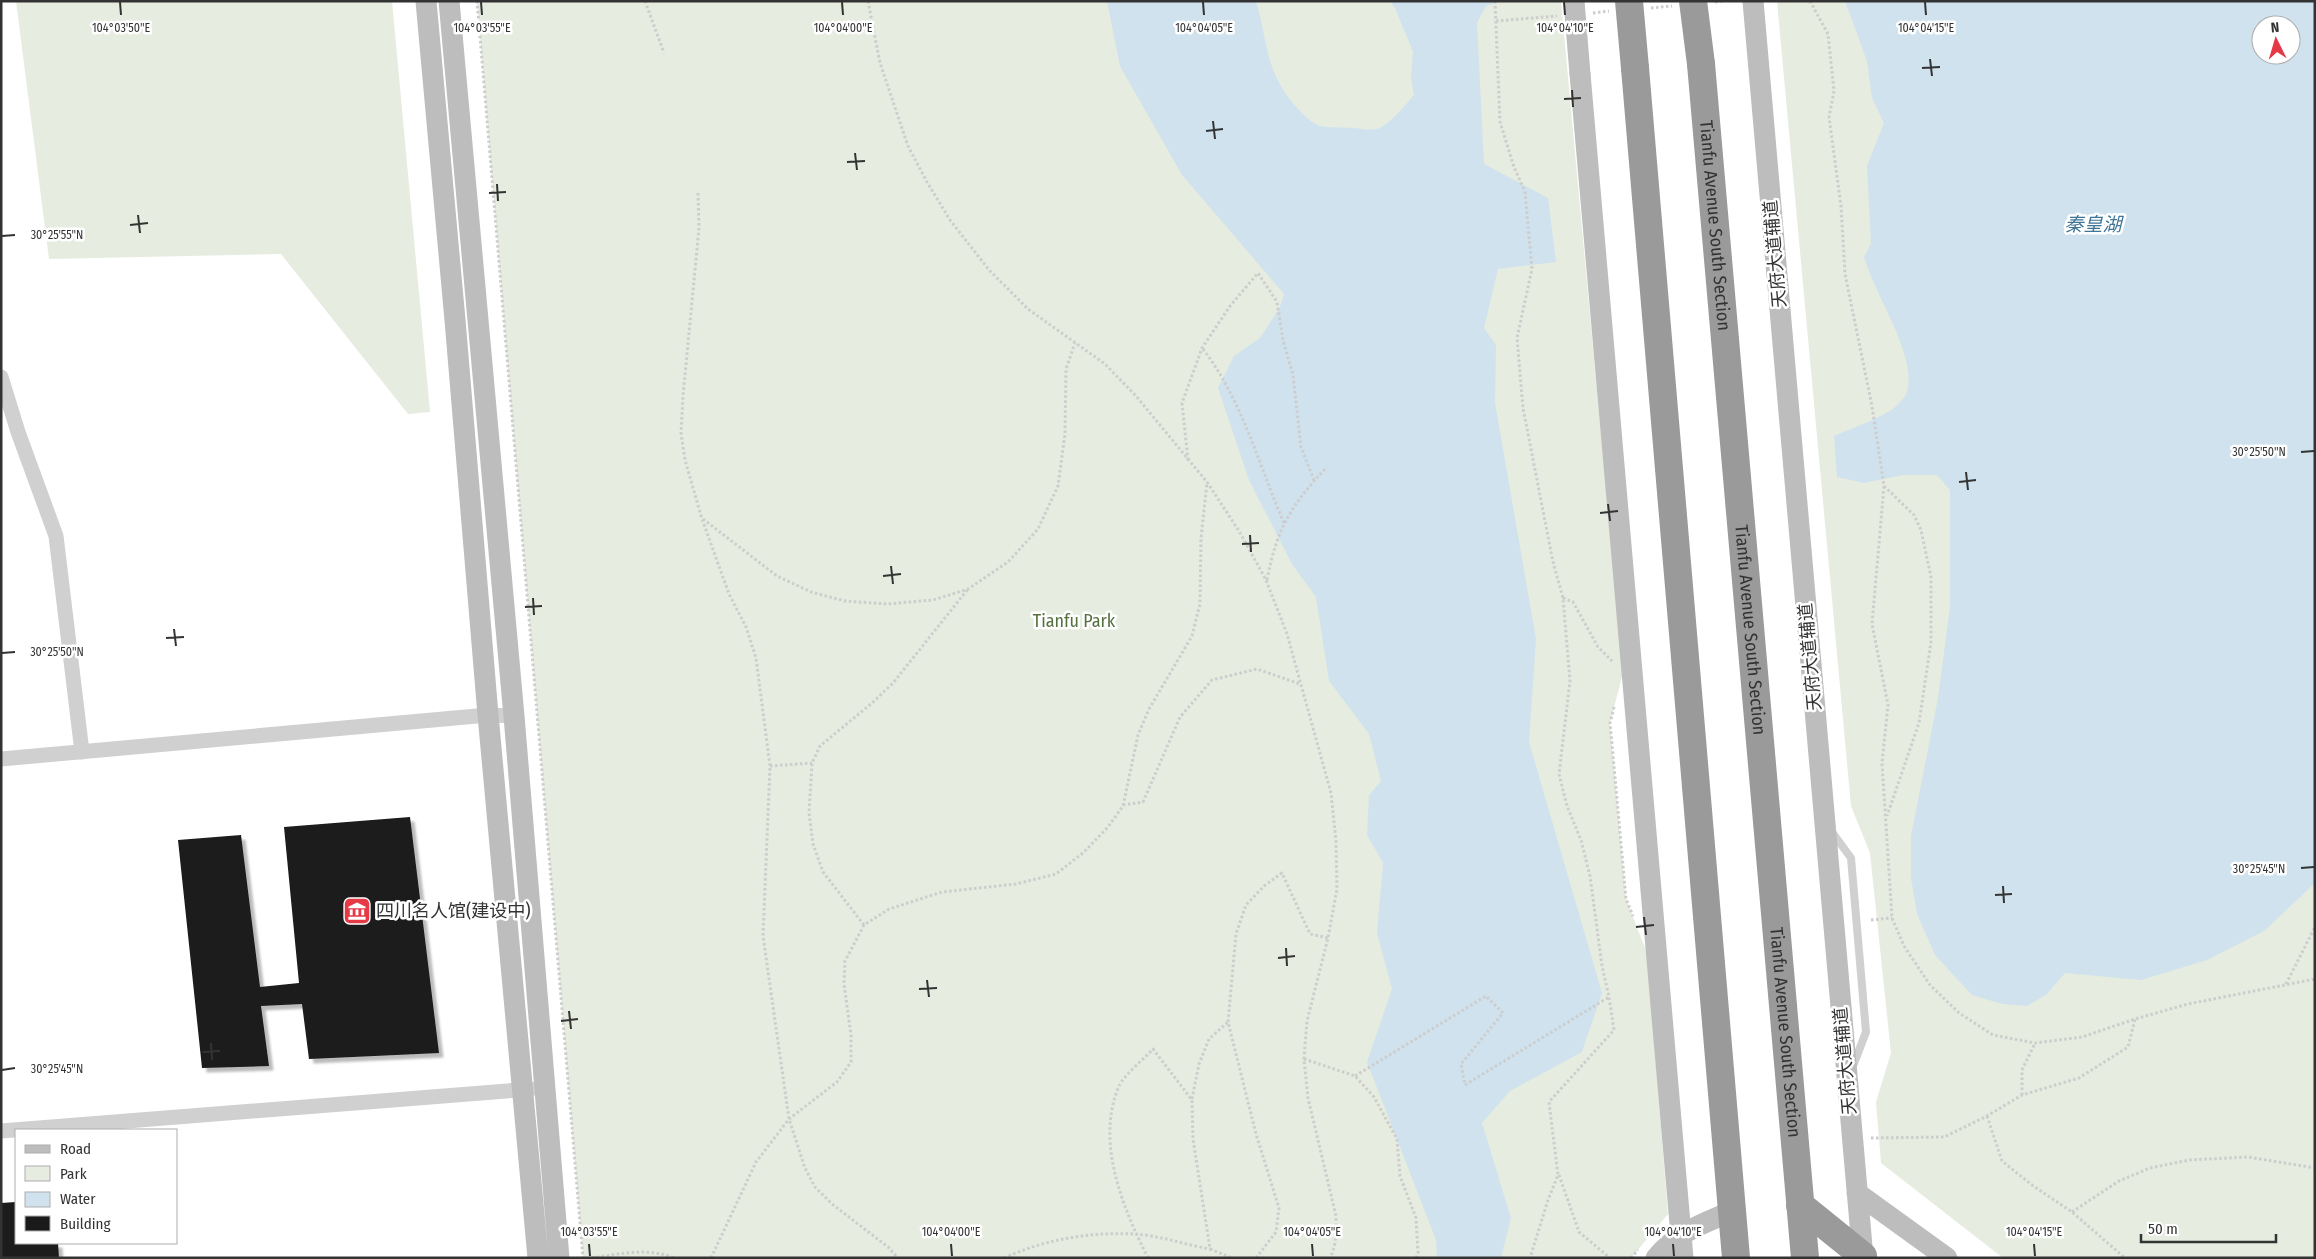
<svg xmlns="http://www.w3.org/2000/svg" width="2316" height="1259" viewBox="0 0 2316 1259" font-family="'Fira Sans Condensed','Noto Sans SC',sans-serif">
<defs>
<filter id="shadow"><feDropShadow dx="4.5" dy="4.5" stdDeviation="1" flood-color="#0004"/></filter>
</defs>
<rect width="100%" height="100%" fill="#fff"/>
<!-- green -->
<path fill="#e6ecdf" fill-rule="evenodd" d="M 16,1 L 392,1 L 430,412 L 408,414 L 281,254 L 49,259 Z
M 477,1 L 1561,1 L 1623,673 L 1610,723 L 1626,899 L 1647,953 L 1668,1214 L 1631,1258 L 583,1258 Z
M 1777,1 L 2315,1 L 2315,1258 L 2003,1258 L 1881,1163 L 1876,1102 L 1891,1053 L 1870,853 L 1851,806 ZM 2261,25 L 2291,25 L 2291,55 L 2261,55 Z"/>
<!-- water -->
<path fill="#cfe2ee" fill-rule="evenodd" d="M 1107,1 L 1256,1 C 1269,46 1264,72 1299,110 C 1305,116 1311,123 1320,126 C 1330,128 1341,127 1351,128 C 1359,128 1369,131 1377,129 C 1389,126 1406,104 1414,95 L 1411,78 L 1413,52 L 1395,8 L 1390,1 L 1500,1 L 1486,6 L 1477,23 L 1484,164 L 1548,198 L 1556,262 L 1498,269 L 1484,328 L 1496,345 L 1495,403 L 1536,639 L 1529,742 L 1602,993 L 1582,1052 L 1510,1091 L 1482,1123 L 1511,1218 L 1501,1258 L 1437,1258 L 1436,1240 L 1367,1062 L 1392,989 L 1377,933 L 1383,863 L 1367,835 L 1369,795 L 1381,781 L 1369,734 L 1329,681 L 1316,597 L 1292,564 L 1249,480 L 1218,388 L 1234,356 L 1260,338 L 1280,307 L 1284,294 L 1182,175 L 1120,66 Z
M 1845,1 L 2315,1 L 2315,883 L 2264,931 L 2207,960 L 2141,980 L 2065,973 L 2046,995 L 2027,1006 L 2002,1004 L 1972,995 L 1935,955 L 1917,914 L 1911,878 L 1911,836 L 1938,698 L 1950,607 L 1950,490 L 1937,475 L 1903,475 L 1864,483 L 1837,477 L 1834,436 C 1852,428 1873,421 1890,411 C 1895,408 1904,399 1906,394 C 1920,359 1874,294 1864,257 L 1871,244 L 1867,166 L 1884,123 L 1872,98 L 1867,61 ZM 2261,25 L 2291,25 L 2291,55 L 2261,55 Z"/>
<!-- building -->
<path fill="#1a1a1a" filter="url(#shadow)" d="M 410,817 L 439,1053 L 309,1059 L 302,1004 L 261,1006 L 269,1066 L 202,1068 L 178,840 L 241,835 L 260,987 L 299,983 L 284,827 Z
M 16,1202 L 16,1243 L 58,1243 L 59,1258 L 1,1258 L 1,1203 Z"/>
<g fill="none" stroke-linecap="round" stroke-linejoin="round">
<!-- path -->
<path stroke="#cdcdcd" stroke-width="3" stroke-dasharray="2.5 2.5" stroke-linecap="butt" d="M 477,1 L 583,1258
M 645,1 L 664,53
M 868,1 L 880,63 L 908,146 L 927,182 L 950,220 L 989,270 L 1028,309 L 1105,364 L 1136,396 L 1207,482 L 1239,531 L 1266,580 L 1287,634 L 1331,793 L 1336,841 L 1337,889 L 1328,938 L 1307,1021 L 1304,1059 L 1308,1098 L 1336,1216 C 1336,1231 1337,1244 1330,1258
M 1495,1 L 1500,122 L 1514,167 L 1525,192 L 1532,269 L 1517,338 L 1523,408 L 1553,562 L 1563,598 L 1570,681 L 1559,774 L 1567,806 L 1581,840 L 1590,876 L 1602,966 L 1609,997 L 1614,1030 L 1549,1102 L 1558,1175 L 1548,1200 L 1530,1258
M 1810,1 L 1828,34 L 1834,91 L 1829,117 L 1841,206 L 1845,274 L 1872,406 L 1884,486 L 1872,624 L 1888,705 L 1882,763 L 1892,918 L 1904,946 L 1930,985 L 1959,1013 L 1993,1035 L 2035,1043 L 2082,1037 L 2135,1019 L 2188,1004 L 2315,979
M 1715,2 L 1723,1
M 1651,8 L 1672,6
M 1593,13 L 1609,11
M 1496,21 L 1557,16
M 698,193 L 699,228 L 683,396 L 681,433 L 685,460 L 702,519 L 729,594 L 746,627 L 756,658 L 770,766 L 763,936 L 789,1119 L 805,1168 L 815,1187 L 832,1204 L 888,1247 L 898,1258
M 1203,349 C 1242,400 1258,463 1284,523
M 1188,460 L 1182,403 L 1202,348 L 1230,306 L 1258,273 L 1277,302 L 1283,340 L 1293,375 L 1301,447 L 1314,480
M 1884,486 L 1914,515 L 1921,530 L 1931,577 L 1931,642 L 1919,723 L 1887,816
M 703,519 L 777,576 L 811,592 L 845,601 L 887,604 L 933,600 L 968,589 L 1008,562 L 1038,529 L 1058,486 L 1065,434 L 1066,369 L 1075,343
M 1267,580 C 1277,528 1291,505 1327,467
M 1563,598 L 1573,602 L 1598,647 L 1612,661
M 1614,707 L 1610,723 L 1617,799 L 1626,899 L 1633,916
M 770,766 L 812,763
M 1123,805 L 1143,802 L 1180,717 L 1212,680 L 1257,669 L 1300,684
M 1871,920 L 1892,918
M 864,925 L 823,872 L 813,844 L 809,813 L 812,763 L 820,746 L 872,703 L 893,683 L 968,589
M 2286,984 L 2315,927
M 1304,1059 L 1355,1076 L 1374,1097 L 1397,1139 L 1400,1176 L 1416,1218 L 1418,1253 L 1416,1258
M 1355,1076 L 1486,996 L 1503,1013 L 1461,1064 L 1465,1085 L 1609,997
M 2022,1095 L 2022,1070 L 2035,1043
M 1192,1099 L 1199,1064 L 1209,1039 L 1228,1022
M 1987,1116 L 2002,1161 L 2032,1185 L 2072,1212 L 2125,1258
M 1871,1138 L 1944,1137 L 1987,1116 L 2022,1095 L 2079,1078 L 2128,1047 L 2135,1019
M 1559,1175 L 1579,1232 L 1610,1258
M 2072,1212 L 2119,1181 L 2150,1168 L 2189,1160 L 2248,1157 L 2315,1168
M 592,1258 C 619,1254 648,1247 674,1258
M 711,1258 L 756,1162 L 789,1119 L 837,1082 L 851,1062 L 851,1035 L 844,984 L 845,961 L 864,925 L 889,909 L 942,892 L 1016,884 L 1056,874 L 1084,852 L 1108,827 L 1123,806 L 1138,735 L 1149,709 L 1192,636 L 1200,604 L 1201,538 L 1207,482
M 1004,1258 C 1046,1239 1089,1232 1135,1234 C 1157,1235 1187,1245 1210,1249
M 1148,1258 C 1123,1208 1095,1142 1119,1086 C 1124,1075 1144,1059 1153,1049 L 1192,1100 L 1193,1139 L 1210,1249 L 1232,1258
M 1256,1258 L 1276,1232 L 1279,1208 L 1256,1134 L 1228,1022 L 1236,934 L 1246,905 L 1264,886 L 1282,873 L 1310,934 L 1328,938
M 1631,1258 L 1638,1250"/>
<!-- lane -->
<path stroke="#d0d0d0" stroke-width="8" d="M 1832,832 L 1851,858 L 1866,1032 L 1853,1066"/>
<!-- street -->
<path stroke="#d0d0d0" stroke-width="15" d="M 1,377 L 18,432 L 56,536 L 82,752
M 1,759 L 488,715 L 514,716
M 1,1131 L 531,1089"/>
<!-- secondary -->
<path stroke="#bdbdbd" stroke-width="21" d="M 426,1 L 455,320 L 488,715 L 538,1258
M 449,1 L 514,716 L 559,1258
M 1753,1 L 1863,1258
M 1580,74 L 1683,1258
M 1857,1193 L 1947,1258
M 1656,1258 C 1679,1231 1700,1225 1732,1211"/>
<!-- highway -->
<g stroke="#9a9a9a" stroke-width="28">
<path id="s1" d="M 1701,64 L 1805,1258"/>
<path d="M 1635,68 L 1736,1258"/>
<path d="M 1800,1205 L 1863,1256"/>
</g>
<!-- secondary-bridge -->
<path stroke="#bdbdbd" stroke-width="21" d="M 1574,1 L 1580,74"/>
<!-- highway-bridge -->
<path stroke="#9a9a9a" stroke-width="28" d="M 1629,1 L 1635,68
M 1693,1 L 1701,64"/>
</g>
<!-- ticks -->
<path fill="none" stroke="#333" stroke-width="2" d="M 120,2 L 121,15M 481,2 L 482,15M 842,2 L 843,15M 1203,2 L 1204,15M 1564,2 L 1565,15M 1925,2 L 1926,15M 1930,59 L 1932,76M 1922,68 L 1940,67M 1572,90 L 1573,107M 1564,99 L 1581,98M 1213,121 L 1215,139M 1206,131 L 1223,129M 855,153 L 857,170M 847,162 L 865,161M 497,184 L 498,201M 489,193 L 506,192M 138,215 L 140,233M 130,225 L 148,223M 2,236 L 15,235M 2301,452 L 2314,451M 1966,472 L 1968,490M 1959,482 L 1976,480M 1608,504 L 1610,521M 1600,513 L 1618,511M 1250,535 L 1251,552M 1242,544 L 1259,543M 891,566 L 893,584M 883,576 L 901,574M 533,598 L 534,615M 525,607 L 542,606M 174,629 L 176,646M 166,638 L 184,637M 2,653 L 15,652M 2301,868 L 2314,867M 2003,886 L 2004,903M 1995,895 L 2012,894M 1644,917 L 1646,935M 1636,927 L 1654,925M 1286,948 L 1287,966M 1278,958 L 1295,956M 927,980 L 929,997M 919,989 L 937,988M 569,1011 L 571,1029M 561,1021 L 578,1019M 211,1043 L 212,1060M 203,1052 L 220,1051M 2,1070 L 15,1068M 589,1244 L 590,1256M 951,1244 L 952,1256M 1312,1244 L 1313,1256M 1673,1244 L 1674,1256M 2034,1244 L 2035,1256"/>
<!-- icons -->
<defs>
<g id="museum-square" transform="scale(1.4375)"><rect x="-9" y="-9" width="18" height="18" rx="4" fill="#e63946" stroke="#fff"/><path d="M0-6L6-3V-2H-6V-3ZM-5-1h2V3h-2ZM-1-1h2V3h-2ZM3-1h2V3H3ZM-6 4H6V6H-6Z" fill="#fff"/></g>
</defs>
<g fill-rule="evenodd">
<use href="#museum-square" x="357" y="911"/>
</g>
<g text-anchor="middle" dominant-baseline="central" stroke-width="5" stroke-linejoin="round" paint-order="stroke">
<!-- street labels -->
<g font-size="18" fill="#333" stroke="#fff">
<text stroke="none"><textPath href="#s1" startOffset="162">Tianfu Avenue South Section</textPath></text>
<text transform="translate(1775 254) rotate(-95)">天府大道辅道</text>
<text stroke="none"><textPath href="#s1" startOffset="568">Tianfu Avenue South Section</textPath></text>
<text transform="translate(1810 657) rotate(-95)">天府大道辅道</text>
<text stroke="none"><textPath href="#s1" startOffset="972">Tianfu Avenue South Section</textPath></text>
<text transform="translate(1845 1061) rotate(-95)">天府大道辅道</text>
</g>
<!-- park labels -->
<g font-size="18" fill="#56703f" stroke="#fff">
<text x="1074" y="621">Tianfu Park</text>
</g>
<!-- poi labels -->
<g font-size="18" fill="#333" stroke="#fff" text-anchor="start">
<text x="376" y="911">四川名人馆(建设中)</text>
</g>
<!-- water labels -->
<g font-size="19" font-style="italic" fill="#3f7597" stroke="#fff">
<text x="2093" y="224">秦皇湖</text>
</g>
</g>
<g font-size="12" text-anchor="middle" fill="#333" stroke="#fff" stroke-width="5" stroke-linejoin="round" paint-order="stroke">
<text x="121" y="32">104°03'50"E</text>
<text x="482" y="32">104°03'55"E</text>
<text x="843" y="32">104°04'00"E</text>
<text x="1204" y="32">104°04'05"E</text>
<text x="1565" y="32">104°04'10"E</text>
<text x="1926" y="32">104°04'15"E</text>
<text x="57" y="239">30°25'55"N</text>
<text x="2259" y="456">30°25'50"N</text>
<text x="57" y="656">30°25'50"N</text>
<text x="2259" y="873">30°25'45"N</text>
<text x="57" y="1073">30°25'45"N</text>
<text x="589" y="1236">104°03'55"E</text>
<text x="951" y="1236">104°04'00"E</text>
<text x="1312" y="1236">104°04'05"E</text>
<text x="1673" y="1236">104°04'10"E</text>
<text x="2034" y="1236">104°04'15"E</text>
</g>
<!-- border -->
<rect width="2316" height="1259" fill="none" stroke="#333333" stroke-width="5"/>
<!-- legend -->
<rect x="15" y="1129" width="162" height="115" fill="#ffffff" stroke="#adadad"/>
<rect x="25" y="1145" width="25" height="8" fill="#bdbdbd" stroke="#adadad"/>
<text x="60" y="1154" font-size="15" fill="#333333">Road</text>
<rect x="25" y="1166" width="25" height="15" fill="#e6ecdf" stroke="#adadad"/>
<text x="60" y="1179" font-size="15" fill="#333333">Park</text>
<rect x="25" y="1192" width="25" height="15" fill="#cfe2ee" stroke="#adadad"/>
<text x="60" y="1204" font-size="15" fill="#333333">Water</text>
<rect x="25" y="1216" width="25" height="15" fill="#1a1a1a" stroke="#adadad"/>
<text x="60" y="1229" font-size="15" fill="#333333">Building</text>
<!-- north arrow -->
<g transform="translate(2276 40) rotate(355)"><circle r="24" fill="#ffffff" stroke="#adadad"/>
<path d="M0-4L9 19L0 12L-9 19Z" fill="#e63946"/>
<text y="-8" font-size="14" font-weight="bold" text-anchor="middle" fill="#333333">N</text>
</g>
<!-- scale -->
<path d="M2141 1234v8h135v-8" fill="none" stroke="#333333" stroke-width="2.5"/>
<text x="2148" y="1234" font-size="15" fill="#333333" stroke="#ffffff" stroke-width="4" paint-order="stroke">50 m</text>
</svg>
